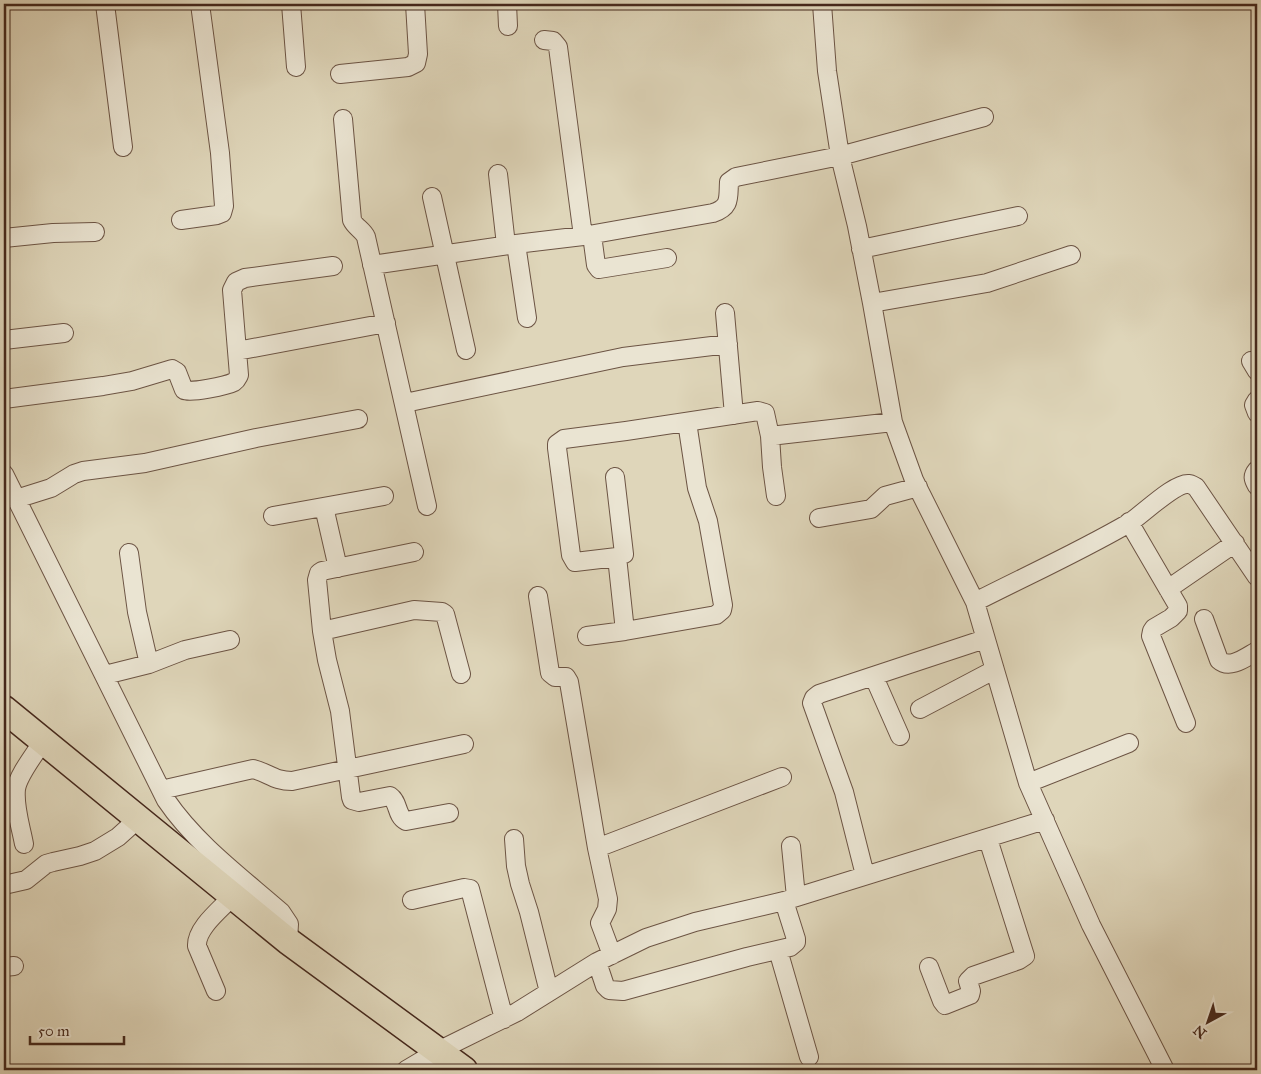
<svg xmlns="http://www.w3.org/2000/svg" width="1261" height="1074" viewBox="0 0 1261 1074" font-family="'IM FELL Great Primer',serif">
<rect width="100%" height="100%" fill="#dfd6ba"/>
<filter id="stains"><feTurbulence type="fractalNoise" baseFrequency=".004" numOctaves="4"/><feColorMatrix values="0 0 0 0 .2 0 0 0 0 .09 0 0 0 0 .02 0 0 0 .5 -.17"/></filter>
<radialGradient id="worn" r=".72"><stop offset=".6" stop-color="#630" stop-opacity="0"/><stop offset="1" stop-color="#630" stop-opacity=".3"/></radialGradient>
<g fill="none" stroke-linecap="round" stroke-linejoin="round">
<!-- minor casing -->
<g stroke="#6c5444" stroke-width="20">
<path id="minor" d="M 105,4 L 123,147
M 291,4 L 296,67
M 507,4 L 508,26
M 822,4 L 827,71 L 840,156 L 857,226 L 872,303 L 893,422 L 914,480 L 975,602 L 1028,783 L 1091,925 L 1165,1070
M 544,40 L 553,41 L 558,47 L 583,236
M 340,74 L 408,67 L 416,63 L 418,54 L 415,4
M 343,119 L 352,220 C 355,227 363,230 366,237 L 427,506
M 498,174 L 506,245
M 432,197 L 466,350
M 181,220 L 217,215 L 222,213 L 224,206 L 220,153 L 200,4
M 592,235 L 596,265 L 599,269 L 667,258
M 4,238 L 53,233 L 95,232
M 516,244 L 527,318
M 861,249 L 1018,216
M 372,265 L 516,244 L 583,236 L 713,213 C 731,207 728,198 729,182 L 736,177 L 840,156 L 984,117
M 872,303 L 987,283 L 1071,255
M 725,313 L 734,415
M 4,340 L 64,333
M 237,351 L 232,290 L 236,282 L 245,278 L 333,266
M 1251,361 L 1257,371
M 4,399 L 103,386 L 132,381 L 172,369 L 177,372 L 184,390 C 191,393 226,386 234,382 C 237,380 237,379 239,375 L 237,351 L 386,323
M 1257,400 L 1254,405 L 1257,413
M 405,403 L 623,357 L 728,344
M 770,436 L 772,467 L 776,496
M 1257,470 C 1252,476 1253,479 1257,486
M 4,474 L 166,800 C 196,844 241,877 281,912 L 289,924 L 288,941
M 615,477 L 624,554 L 617,557 L 575,562 L 571,555 L 557,448 L 557,444 L 564,439 L 626,431 L 758,411 L 765,413 L 770,436 L 893,422
M 16,499 L 51,488 L 74,474 L 83,471 L 145,463 L 256,438 L 358,419
M 324,507 L 338,568
M 273,516 L 384,496
M 819,518 L 871,509 L 885,496 L 918,487
M 1129,522 L 1178,606 L 1178,611 L 1171,618 L 1154,628 L 1152,631 L 1151,636 L 1186,723
M 414,552 L 322,571 L 319,573 L 317,580 L 322,631 L 327,660 L 340,711 L 351,797 L 352,800 L 359,802 L 390,796 C 399,802 396,816 406,821 L 449,813
M 129,553 L 137,612 L 149,664
M 617,557 L 625,631
M 1168,589 L 1235,543
M 538,596 L 550,673 L 555,677 L 566,677 L 569,682 L 597,848 L 608,899 L 607,909 L 600,923 L 612,955
M 975,602 C 1026,576 1079,552 1129,523 C 1142,515 1175,482 1189,484 C 1191,484 1194,486 1196,487 L 1257,577
M 1204,619 L 1219,660 C 1230,670 1246,657 1257,651
M 322,631 L 414,610 L 442,612 L 445,614 L 461,674
M 587,636 L 625,631 L 716,615 L 722,610 L 723,605 L 708,521 L 697,488 L 687,422
M 105,675 L 149,664 L 185,650 L 230,640
M 874,677 L 900,736
M 920,709 L 994,670
M 1028,783 L 1129,743
M 161,790 L 253,769 C 269,773 274,781 292,781 L 464,744
M 514,839 L 516,866 L 520,884 L 529,912 L 549,992
M 24,844 C 21,827 14,807 16,789 C 18,775 35,754 43,741
M 791,846 L 796,897
M 597,848 L 782,777
M 865,875 L 844,792 L 812,703 L 814,698 L 819,694 L 985,639
M 4,885 L 26,880 L 46,864 L 53,862 L 80,856 L 95,851 L 118,837 L 138,819
M 412,900 L 464,888 L 470,889 L 504,1019
M 778,950 L 809,1057
M 597,962 L 605,986 L 609,990 L 623,991 L 747,957 L 790,947 L 796,942 L 796,939 L 784,901
M 4,967 L 14,966
M 929,967 L 942,1001 L 945,1005 L 970,995 L 971,991 L 968,981 L 973,976 L 1019,960 L 1025,956 L 988,839
M 216,991 L 197,946 C 196,928 221,909 233,896
M 406,1070 L 438,1051 L 517,1012 L 597,962 L 646,938 L 695,922 L 784,901 L 1045,820"/>
</g>
<!-- highway casing -->
<g stroke="#45281c" stroke-width="29">
<path id="highway" d="M 4,709 L 288,941 L 464,1070"/>
</g>
<!-- minor -->
<use href="#minor" stroke="#eae4d2" stroke-width="18"/>
<!-- highway -->
<use href="#highway" stroke="#dfd6ba" stroke-width="26"/>
</g>
<!-- margin -->
<rect width="1261" height="1074" fill="none" stroke="#dfd6ba" stroke-width="20"/>
<rect x="5" y="5" width="1251" height="1064" fill="none" stroke="#45281c" stroke-width="2.5"/>
<rect x="10" y="10" width="1241" height="1054" fill="none" stroke="#45281c"/>
<!-- north arrow -->
<g transform="translate(1208 1022) rotate(220)" stroke="#eae4d2" stroke-width="4" paint-order="stroke">
<path d="M0-4L9 19L0 12L-9 19Z" fill="#45281c"/>
<text y="-8" font-size="14" font-weight="bold" text-anchor="middle" fill="#45281c">N</text>
</g>
<!-- scale -->
<path d="M30 1036v8h94v-8" fill="none" stroke="#45281c" stroke-width="2.5"/>
<text x="38" y="1036" font-size="15" fill="#45281c" stroke="#eae4d2" stroke-width="4" paint-order="stroke">50 m</text>
<rect width="100%" height="100%" filter="url(#stains)"/>
<rect width="100%" height="100%" fill="url(#worn)"/>
</svg>
